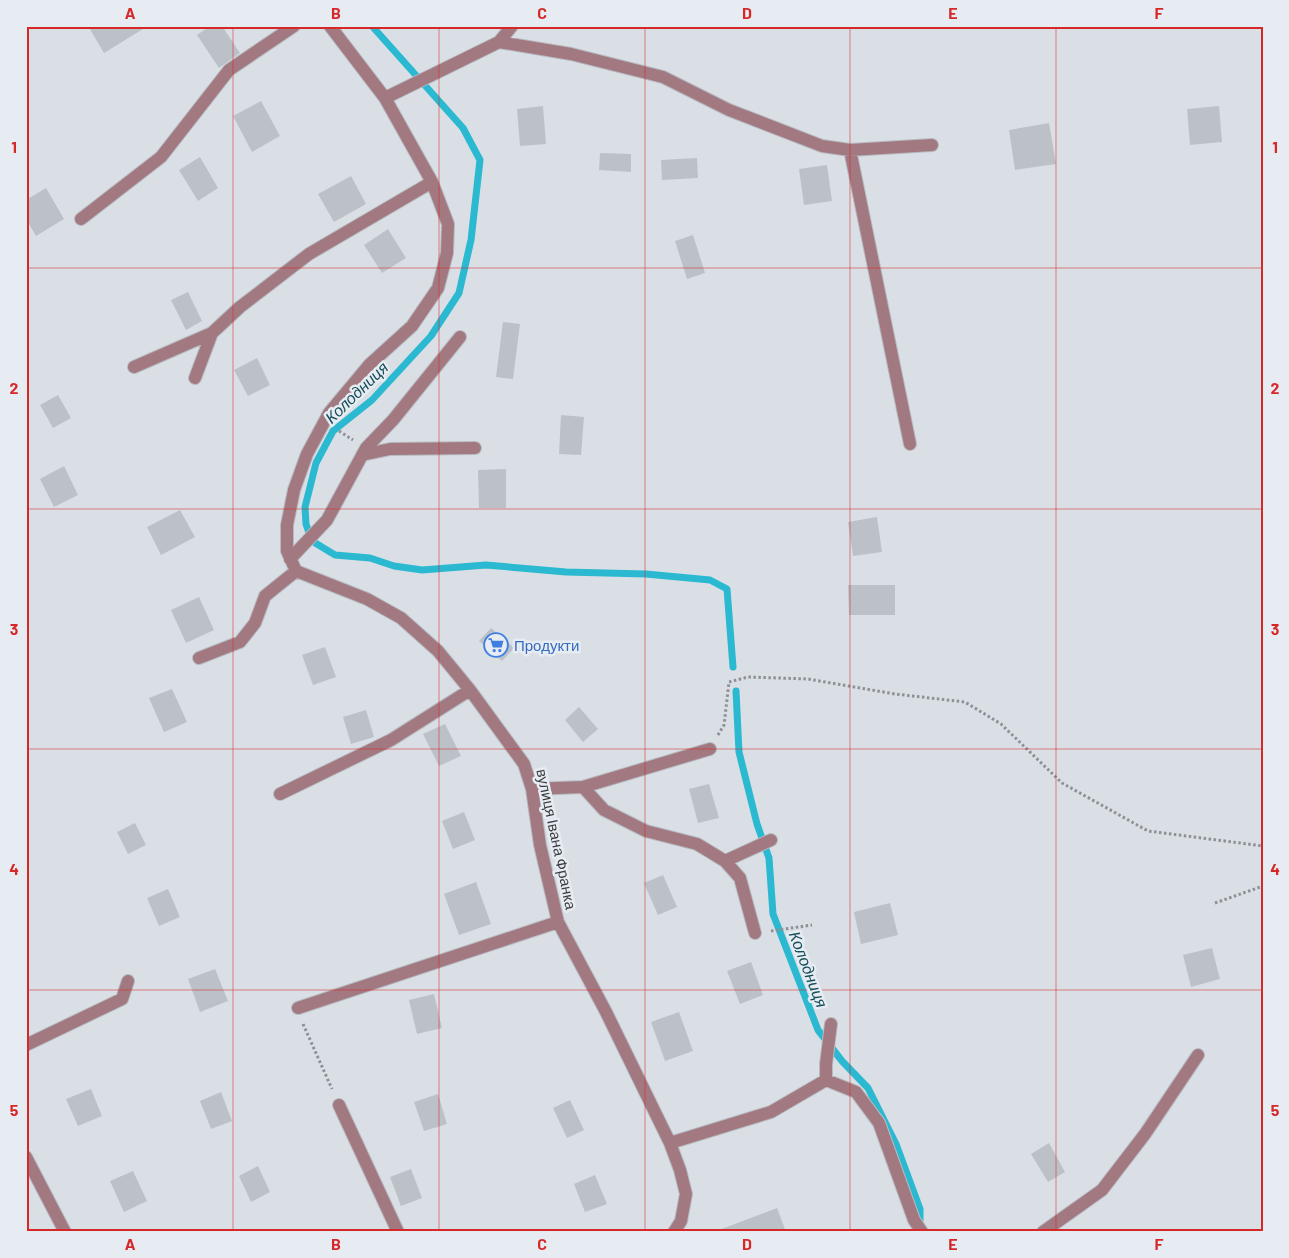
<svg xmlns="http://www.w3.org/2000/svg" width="1289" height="1258" viewBox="0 0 1289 1258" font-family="Barlow,sans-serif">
<rect width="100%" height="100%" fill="#dadfe6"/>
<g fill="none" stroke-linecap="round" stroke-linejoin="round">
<!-- stream -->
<path stroke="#2ab9d0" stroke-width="7" d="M 372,26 L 463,128 L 480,160 L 471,240 L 459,293 L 431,336 L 372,400 L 333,431 L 316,463 L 305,507 L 306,524 L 312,541 L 335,555 L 370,558 L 394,566 L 422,570 L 486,565 L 566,572 L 646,574 L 710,580 L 727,589 L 733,667
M 736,691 L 739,752 L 757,824 L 769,858 L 773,914 L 818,1030 L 842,1061 L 868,1088 L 896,1144 L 920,1209 L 920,1226"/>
</g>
<!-- building -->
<path fill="#bcc1c8" d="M 88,26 L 148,26 L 104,53 Z
M 210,26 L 222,26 L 240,53 L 219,68 L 197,35 Z
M 261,101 L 280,136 L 252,152 L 233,116 Z
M 543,106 L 546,144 L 520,146 L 517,109 Z
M 1219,106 L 1222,142 L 1190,145 L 1187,109 Z
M 1049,123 L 1056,164 L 1015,170 L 1009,130 Z
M 600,153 L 631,154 L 631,172 L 599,170 Z
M 200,157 L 218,188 L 198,201 L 179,170 Z
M 697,158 L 698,178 L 662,180 L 661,160 Z
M 827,165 L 832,201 L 804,205 L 799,169 Z
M 351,176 L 366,204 L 334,222 L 318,194 Z
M 46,188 L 64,219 L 36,236 L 26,219 L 26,200 Z
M 388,229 L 406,258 L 382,273 L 364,245 Z
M 693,235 L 705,273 L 687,279 L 675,241 Z
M 188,292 L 202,321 L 186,330 L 171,300 Z
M 503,322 L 520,324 L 513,379 L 496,377 Z
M 257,358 L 270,385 L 248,396 L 234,370 Z
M 58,395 L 71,418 L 53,428 L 40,405 Z
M 561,415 L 584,417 L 581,455 L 559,454 Z
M 64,466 L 78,495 L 54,507 L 40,479 Z
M 506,469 L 506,508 L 479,508 L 478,470 Z
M 180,510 L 195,537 L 161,555 L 147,527 Z
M 877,517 L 882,552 L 853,556 L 848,522 Z
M 848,585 L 895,585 L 895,615 L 849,615 Z
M 199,597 L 214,630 L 186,643 L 171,610 Z
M 491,628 L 514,648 L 502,661 L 479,641 Z
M 325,647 L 336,677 L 313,685 L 302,655 Z
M 172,689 L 187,722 L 164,732 L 149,698 Z
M 579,707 L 598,729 L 583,742 L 565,720 Z
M 366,710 L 374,737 L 351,744 L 343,717 Z
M 445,724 L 461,756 L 439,766 L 423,734 Z
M 709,784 L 719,818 L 698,823 L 689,789 Z
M 464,812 L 475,840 L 453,849 L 442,821 Z
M 135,823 L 146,845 L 128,854 L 117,832 Z
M 663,875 L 677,907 L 658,915 L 644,883 Z
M 476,882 L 491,924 L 459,935 L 444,894 Z
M 168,889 L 180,917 L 159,926 L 147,898 Z
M 890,903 L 898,935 L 861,944 L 854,912 Z
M 1212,948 L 1220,979 L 1191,987 L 1183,955 Z
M 751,962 L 763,995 L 740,1004 L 727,971 Z
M 215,969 L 228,1001 L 200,1012 L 188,979 Z
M 434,994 L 442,1028 L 417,1034 L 409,1000 Z
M 679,1012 L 693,1051 L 665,1061 L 651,1022 Z
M 91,1089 L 102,1116 L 78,1126 L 66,1099 Z
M 221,1092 L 232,1121 L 211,1129 L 200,1101 Z
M 438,1094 L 447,1124 L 424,1131 L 414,1102 Z
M 570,1100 L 584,1130 L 567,1138 L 553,1108 Z
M 1049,1143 L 1065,1172 L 1048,1182 L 1031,1154 Z
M 258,1166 L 270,1192 L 251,1202 L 239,1176 Z
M 411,1169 L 422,1198 L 401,1206 L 390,1177 Z
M 133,1171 L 147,1201 L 124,1212 L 110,1181 Z
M 595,1175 L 607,1204 L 585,1212 L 574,1184 Z
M 777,1208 L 786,1232 L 719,1232 L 719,1230 Z"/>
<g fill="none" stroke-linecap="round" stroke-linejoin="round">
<!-- minor casing -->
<g stroke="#b7bbc1" stroke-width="14">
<path id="minor" d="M 330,26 L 385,98 L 432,182 L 448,224 L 447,253 L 438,288 L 412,326 L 369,365 L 329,413 L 307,454 L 294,490 L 287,525 L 287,551 L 296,571 L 367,599 L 401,618 L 438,651 L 470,690 L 524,764 L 532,789 L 540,845 L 558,922 L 606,1012 L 670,1143 L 680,1170 L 686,1194 L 681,1221 L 674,1232
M 499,42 L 571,54 L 663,77 L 729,110 L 822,146 L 850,150 L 932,145
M 385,98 L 499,42 L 512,26
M 850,150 L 910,444
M 81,219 L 161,157 L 229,70 L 294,26
M 134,367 L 212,333 L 240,307 L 309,254 L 432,182
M 195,378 L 212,333
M 362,455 L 390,449 L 475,448
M 290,559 L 327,520 L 366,448 L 393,420 L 460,337
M 199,658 L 240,642 L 255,623 L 265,596 L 296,571
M 583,787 L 710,749
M 532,789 L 583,787 L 604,810 L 646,831 L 697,844 L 725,861 L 740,878 L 755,933
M 280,794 L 391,740 L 470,690
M 725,861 L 771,840
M 298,1008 L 558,922
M 26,1045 L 122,999 L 128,981
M 826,1080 L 826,1064 L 831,1024
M 339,1105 L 398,1232
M 670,1143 L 771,1112 L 826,1080 L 856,1092 L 879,1123 L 914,1220 L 922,1232
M 26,1157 L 65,1232
M 1043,1232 L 1102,1190 L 1145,1134 L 1198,1055"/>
</g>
<!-- path -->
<path stroke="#8d9095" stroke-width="3" stroke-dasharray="2.5 2.5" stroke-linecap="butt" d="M 339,431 L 353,440
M 718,735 L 724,725 L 729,682 L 748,677 L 808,679 L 895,694 L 965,702 L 1001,724 L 1062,783 L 1148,831 L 1263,846
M 1215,903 L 1263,886
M 771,931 L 812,925
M 303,1024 L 332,1089"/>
<!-- minor -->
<use href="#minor" stroke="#a37981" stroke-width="12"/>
</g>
<!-- grid -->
<path fill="none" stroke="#d62828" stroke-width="1" stroke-opacity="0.55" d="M 233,26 L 233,1232M 439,26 L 439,1232M 645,26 L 645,1232M 850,26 L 850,1232M 1056,26 L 1056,1232M 26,268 L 1263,268M 26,509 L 1263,509M 26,749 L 1263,749M 26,990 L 1263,990"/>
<!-- icons -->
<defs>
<g id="supermarket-ring" transform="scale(1.25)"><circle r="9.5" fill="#e7ecf3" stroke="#3f7fe0" stroke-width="1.5"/><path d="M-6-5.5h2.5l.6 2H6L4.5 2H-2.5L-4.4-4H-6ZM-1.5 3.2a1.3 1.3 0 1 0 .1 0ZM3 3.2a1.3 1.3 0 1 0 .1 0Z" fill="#3f7fe0"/></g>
</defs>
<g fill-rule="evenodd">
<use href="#supermarket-ring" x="496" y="645"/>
</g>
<g text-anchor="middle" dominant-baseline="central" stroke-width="5" stroke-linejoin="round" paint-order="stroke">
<!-- shop labels -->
<g font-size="15" fill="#366cbe" stroke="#e7ecf3" text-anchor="start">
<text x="514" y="645">Продукти</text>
</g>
<!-- street labels -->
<g font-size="15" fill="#3b3d40" stroke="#e7ecf3">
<text transform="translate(557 839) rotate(78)">вулиця Івана Франка</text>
</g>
<!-- water labels -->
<g font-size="16" font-style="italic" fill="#174f59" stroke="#e7ecf3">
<text transform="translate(356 392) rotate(-44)">Колодниця</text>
<text transform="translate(809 969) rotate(69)">Колодниця</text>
</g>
</g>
<!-- border -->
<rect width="1289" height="1258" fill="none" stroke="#e7ecf3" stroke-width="55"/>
<rect x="28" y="28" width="1234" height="1202" fill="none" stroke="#d62828" stroke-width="2"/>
<g font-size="16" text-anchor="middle" font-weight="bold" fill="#d62828">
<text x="130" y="19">A</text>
<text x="336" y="19">B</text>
<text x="542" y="19">C</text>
<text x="747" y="19">D</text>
<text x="953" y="19">E</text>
<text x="1159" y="19">F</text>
<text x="14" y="153">1</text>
<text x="1275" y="153">1</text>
<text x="14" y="394">2</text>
<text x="1275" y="394">2</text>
<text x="14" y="635">3</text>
<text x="1275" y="635">3</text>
<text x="14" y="875">4</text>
<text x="1275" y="875">4</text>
<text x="14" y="1116">5</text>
<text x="1275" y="1116">5</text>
<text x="130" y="1250">A</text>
<text x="336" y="1250">B</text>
<text x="542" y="1250">C</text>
<text x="747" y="1250">D</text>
<text x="953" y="1250">E</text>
<text x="1159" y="1250">F</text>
</g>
</svg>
